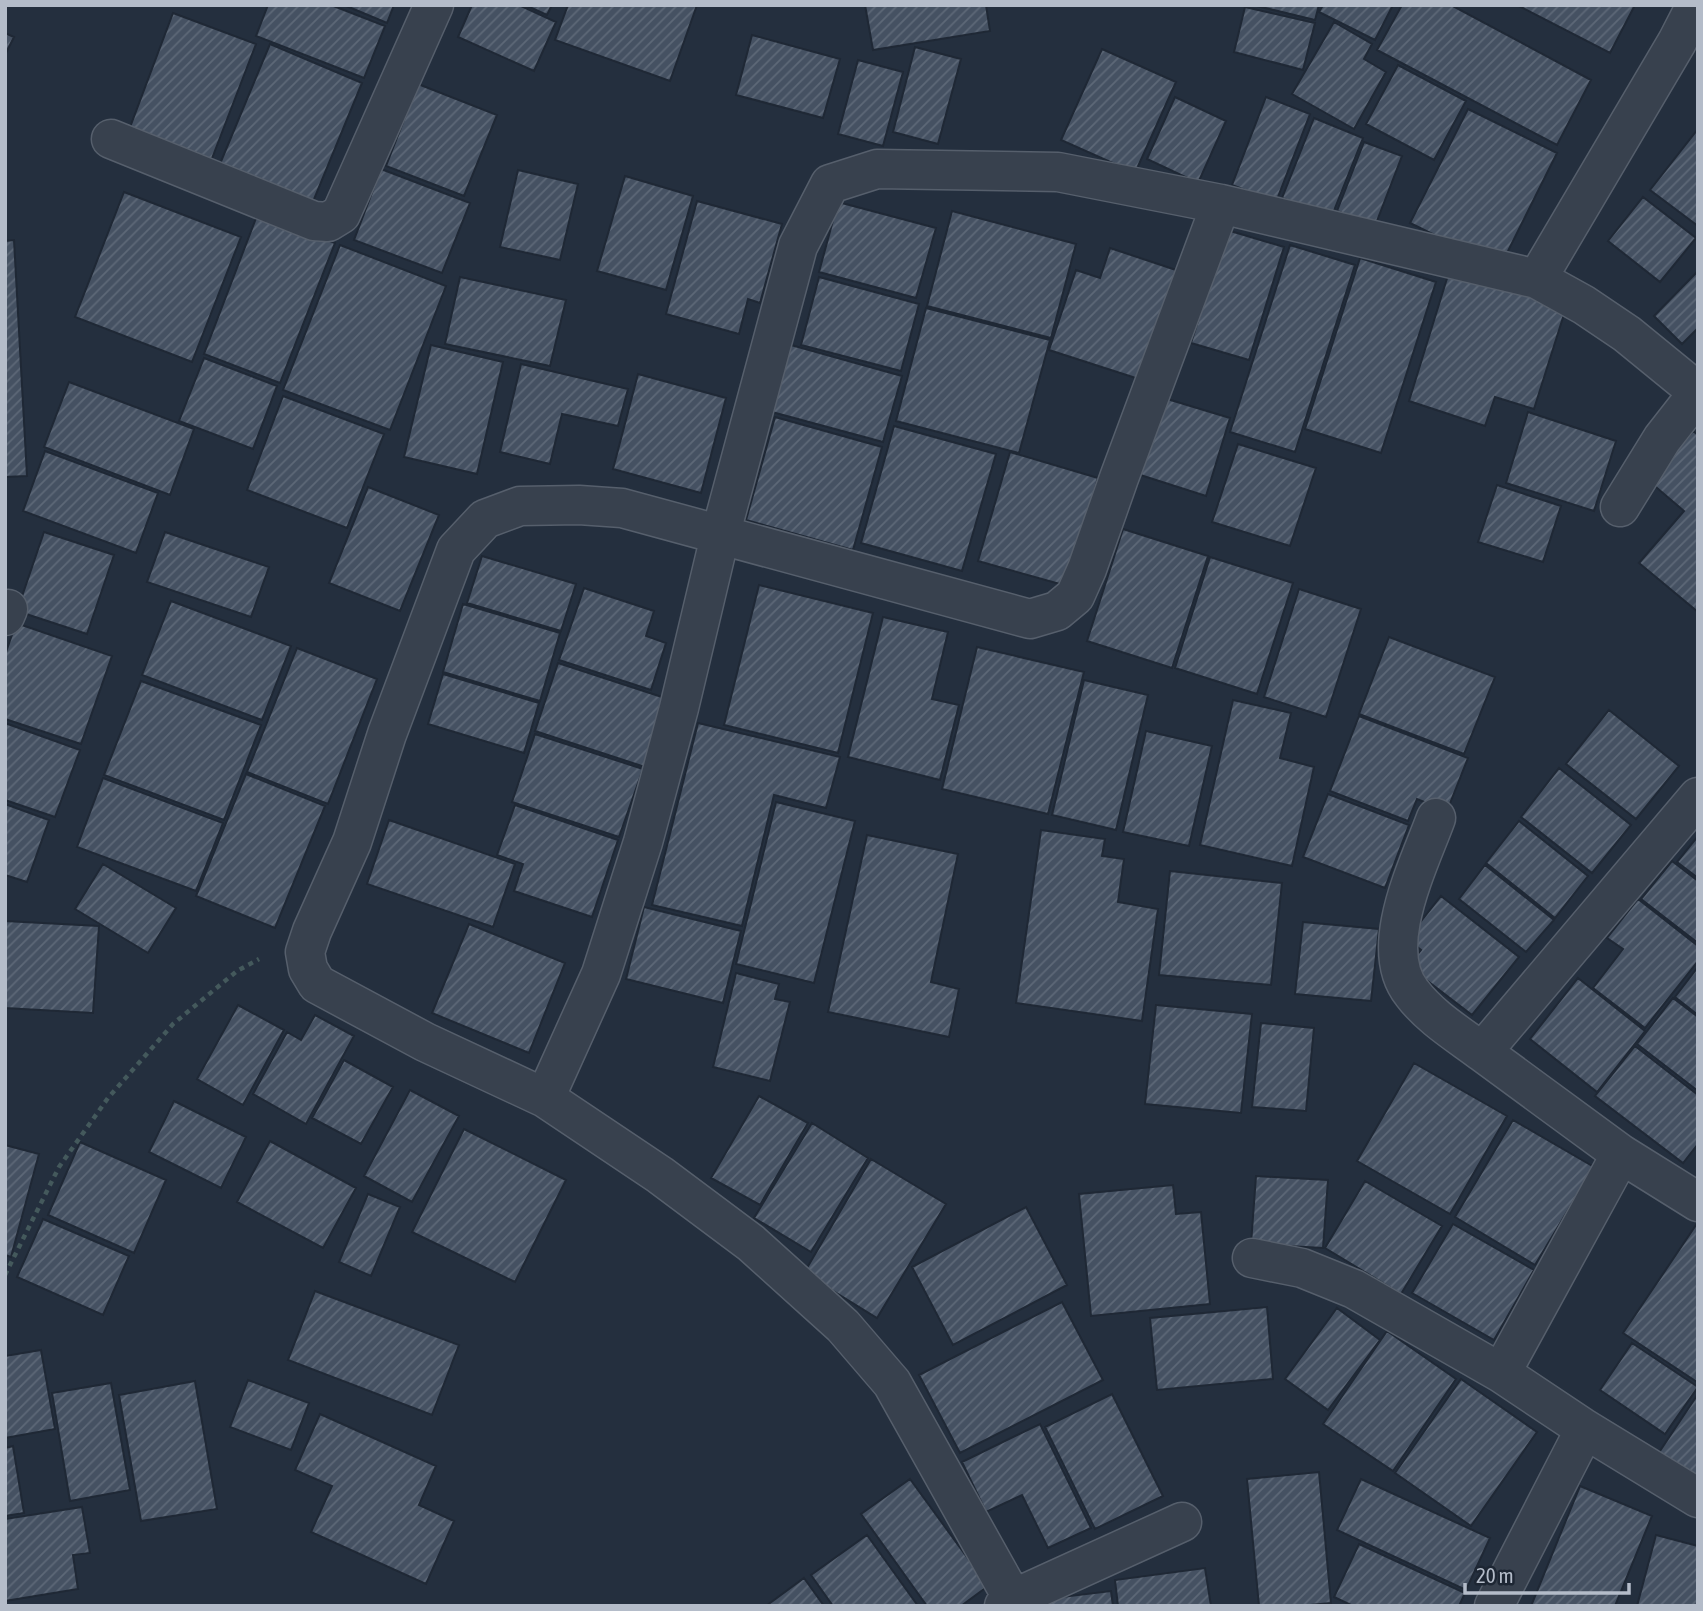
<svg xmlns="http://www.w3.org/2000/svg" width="1703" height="1611" viewBox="0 0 1703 1611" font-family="'Asap Condensed',sans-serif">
<defs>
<pattern id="building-hatch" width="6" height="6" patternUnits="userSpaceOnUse" patternTransform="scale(1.75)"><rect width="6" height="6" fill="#455162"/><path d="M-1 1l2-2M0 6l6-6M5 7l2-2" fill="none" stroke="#5d6877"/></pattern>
</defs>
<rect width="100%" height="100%" fill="#242f3e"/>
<!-- building -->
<path fill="url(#building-hatch)" stroke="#1f2835" stroke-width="2" d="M 268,5 L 331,5 L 385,26 L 364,78 L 256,36 Z
M 344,5 L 394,5 L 387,23 Z
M 472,5 L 519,5 L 556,22 L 534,71 L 458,37 Z
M 525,5 L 552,5 L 547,15 Z
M 568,5 L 697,5 L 670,81 L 555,40 Z
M 865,5 L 986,5 L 990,31 L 873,50 Z
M 1253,5 L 1319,5 L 1315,20 Z
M 1323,5 L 1393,5 L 1375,40 L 1319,12 Z
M 1402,5 L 1451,5 L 1591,80 L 1557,145 L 1377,50 Z
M 1517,5 L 1635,5 L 1610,53 Z
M 1245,7 L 1315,23 L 1303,70 L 1234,52 Z
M 173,13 L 256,44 L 211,161 L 129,130 Z
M 1334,22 L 1372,44 L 1364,59 L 1386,72 L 1354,129 L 1292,94 Z
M 5,33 L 14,37 L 5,55 Z
M 752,35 L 840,59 L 823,118 L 736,95 Z
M 270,44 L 362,83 L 310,209 L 217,171 Z
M 915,47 L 961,59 L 938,144 L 893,132 Z
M 1102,49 L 1176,82 L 1135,173 L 1061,140 Z
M 858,60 L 903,72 L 883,146 L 838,134 Z
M 1398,65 L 1466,101 L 1434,160 L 1366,124 Z
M 418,84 L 497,115 L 464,196 L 386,166 Z
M 1175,97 L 1226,121 L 1198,183 L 1147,159 Z
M 1266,97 L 1310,114 L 1276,202 L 1232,185 Z
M 1468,109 L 1557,153 L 1500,267 L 1410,223 Z
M 1314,118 L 1363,138 L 1331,218 L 1282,198 Z
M 1698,129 L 1698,226 L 1650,190 Z
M 1364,142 L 1402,156 L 1375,226 L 1337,211 Z
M 381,169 L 470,203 L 442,273 L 354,240 Z
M 518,170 L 578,184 L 560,260 L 500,247 Z
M 625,176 L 693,196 L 666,290 L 597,271 Z
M 124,192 L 241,237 L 192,362 L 75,317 Z
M 1643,197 L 1696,238 L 1660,282 L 1608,241 Z
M 697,201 L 782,224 L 760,303 L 748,299 L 739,334 L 666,314 Z
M 838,202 L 936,228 L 916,298 L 819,272 Z
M 952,211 L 1076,244 L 1051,338 L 927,306 Z
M 258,213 L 335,243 L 280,383 L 204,354 Z
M 1227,230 L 1284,247 L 1249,360 L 1191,343 Z
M 14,240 L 27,476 L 5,477 L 5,241 Z
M 340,245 L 446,286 L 390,430 L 283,390 Z
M 1290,245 L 1355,265 L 1295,452 L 1230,432 Z
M 1110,248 L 1182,272 L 1145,381 L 1049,350 L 1076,270 L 1100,278 Z
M 1360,258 L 1436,282 L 1381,453 L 1305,429 Z
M 1698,271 L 1698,328 L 1682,344 L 1654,316 Z
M 1449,272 L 1566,308 L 1534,409 L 1495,397 L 1485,426 L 1409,401 Z
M 460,277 L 566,300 L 550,366 L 445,344 Z
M 819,277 L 919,304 L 901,371 L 801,345 Z
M 926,308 L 1050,340 L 1019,453 L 896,421 Z
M 431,345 L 503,362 L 477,474 L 404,457 Z
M 791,345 L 902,376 L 883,442 L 772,412 Z
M 204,358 L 277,386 L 253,449 L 179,421 Z
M 521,364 L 628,389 L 618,426 L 562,414 L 550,464 L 500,452 Z
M 638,374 L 726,398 L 701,493 L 613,469 Z
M 69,382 L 194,429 L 170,495 L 44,447 Z
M 1154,395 L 1230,418 L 1206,496 L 1131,472 Z
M 283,396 L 384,434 L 347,528 L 247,490 Z
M 1528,412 L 1616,441 L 1594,511 L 1506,483 Z
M 775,417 L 882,447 L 853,550 L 746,520 Z
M 894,426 L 996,454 L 962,571 L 861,543 Z
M 1693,431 L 1698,435 L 1698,612 L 1639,563 L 1684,511 L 1650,482 Z
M 1238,444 L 1316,468 L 1290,546 L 1212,522 Z
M 45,451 L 158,493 L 136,553 L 23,511 Z
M 1010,452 L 1098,478 L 1067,586 L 978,561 Z
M 1497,485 L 1561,506 L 1543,562 L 1478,542 Z
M 368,487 L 439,515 L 400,611 L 329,583 Z
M 1123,529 L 1208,556 L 1172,668 L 1087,641 Z
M 44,532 L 114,555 L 87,634 L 17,611 Z
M 165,532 L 269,567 L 251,617 L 147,582 Z
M 482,556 L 576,584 L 561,631 L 467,603 Z
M 1210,557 L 1293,583 L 1257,694 L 1175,668 Z
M 759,585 L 873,613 L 838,753 L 724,725 Z
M 584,588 L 654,611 L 646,636 L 666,643 L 651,690 L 559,660 Z
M 1299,589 L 1361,609 L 1326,717 L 1264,697 Z
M 171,601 L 291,646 L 262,720 L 142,675 Z
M 463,604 L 560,633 L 540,701 L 443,672 Z
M 883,617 L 948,632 L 932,699 L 959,705 L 940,780 L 848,757 Z
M 16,623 L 112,656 L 81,744 L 5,719 L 5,655 Z
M 1389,637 L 1495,677 L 1464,754 L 1359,714 Z
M 977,647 L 1084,672 L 1048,814 L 942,789 Z
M 297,648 L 377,679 L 328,804 L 247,772 Z
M 558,663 L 668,699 L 645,767 L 535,731 Z
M 443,674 L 539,703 L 524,753 L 428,724 Z
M 1084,680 L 1148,695 L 1116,830 L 1052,815 Z
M 141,681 L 261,725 L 224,820 L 104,775 Z
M 1233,700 L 1291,713 L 1280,758 L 1314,767 L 1292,866 L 1200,845 Z
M 1609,710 L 1679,766 L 1636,819 L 1566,764 Z
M 1359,716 L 1468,758 L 1447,811 L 1417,799 L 1408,821 L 1330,791 Z
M 5,723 L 80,750 L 55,817 L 5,800 Z
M 698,723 L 840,757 L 826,808 L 774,795 L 742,926 L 652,905 Z
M 1146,731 L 1212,746 L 1189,846 L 1123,832 Z
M 535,734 L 643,769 L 619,837 L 512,802 Z
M 1559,768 L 1631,825 L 1592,873 L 1521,817 Z
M 246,774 L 325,806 L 275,928 L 196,896 Z
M 103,778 L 223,823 L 196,891 L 77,847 Z
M 1328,794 L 1409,825 L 1385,888 L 1303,857 Z
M 776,802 L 855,821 L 814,983 L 736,964 Z
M 5,804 L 49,820 L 27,882 L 5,875 Z
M 515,805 L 618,840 L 592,917 L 514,891 L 523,864 L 497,855 Z
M 389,820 L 515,864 L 493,927 L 367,884 Z
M 1519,821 L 1588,876 L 1555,918 L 1486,863 Z
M 1041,830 L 1105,839 L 1102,856 L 1124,859 L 1118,902 L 1158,909 L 1142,1021 L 1016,1003 Z
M 867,835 L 958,854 L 931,982 L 959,989 L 949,1037 L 828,1012 Z
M 1698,836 L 1698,878 L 1677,862 Z
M 1672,861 L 1698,881 L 1698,943 L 1641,899 Z
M 103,864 L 176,908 L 148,953 L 75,909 Z
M 1485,865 L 1554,920 L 1526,952 L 1459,899 Z
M 1170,871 L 1282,883 L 1271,985 L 1159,975 Z
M 1441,896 L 1519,957 L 1472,1015 L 1408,966 L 1421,950 L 1407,939 Z
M 1638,899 L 1698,946 L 1698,961 L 1645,1028 L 1593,988 L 1623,949 L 1607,938 Z
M 644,907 L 741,931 L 723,1003 L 626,979 Z
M 5,921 L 99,926 L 93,1013 L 5,1008 Z
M 1303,922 L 1379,929 L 1371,1001 L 1295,994 Z
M 469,924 L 565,963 L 529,1053 L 432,1013 Z
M 1698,967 L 1698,1015 L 1675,997 Z
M 736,973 L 779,984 L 775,999 L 790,1002 L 770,1081 L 713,1067 Z
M 1578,978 L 1645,1031 L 1597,1092 L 1530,1039 Z
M 1673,998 L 1698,1017 L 1698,1091 L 1637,1044 Z
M 238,1005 L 284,1030 L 243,1105 L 197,1079 Z
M 1156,1005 L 1252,1014 L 1241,1113 L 1145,1104 Z
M 315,1015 L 354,1036 L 306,1124 L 253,1094 L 287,1032 L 301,1040 Z
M 1261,1023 L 1314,1028 L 1306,1111 L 1252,1107 Z
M 1635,1046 L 1698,1095 L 1698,1144 L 1683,1163 L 1595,1096 Z
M 344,1060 L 393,1087 L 361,1144 L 312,1118 Z
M 1414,1063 L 1507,1116 L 1450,1214 L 1357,1161 Z
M 410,1090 L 459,1116 L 412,1202 L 364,1176 Z
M 759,1096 L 808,1123 L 760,1205 L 711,1178 Z
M 174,1101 L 246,1137 L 221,1188 L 149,1152 Z
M 1513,1120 L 1594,1167 L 1535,1265 L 1455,1217 Z
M 812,1123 L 868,1158 L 811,1252 L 754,1218 Z
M 464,1129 L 566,1180 L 515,1282 L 412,1232 Z
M 270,1141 L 356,1188 L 323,1248 L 237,1202 Z
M 80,1142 L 166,1180 L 134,1253 L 48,1215 Z
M 5,1145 L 39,1154 L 11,1257 L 5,1255 Z
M 871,1159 L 946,1204 L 877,1318 L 804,1273 Z
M 1256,1176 L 1328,1180 L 1323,1248 L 1251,1244 Z
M 1365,1181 L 1442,1226 L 1401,1294 L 1325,1248 Z
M 1173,1185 L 1176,1214 L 1201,1212 L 1210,1304 L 1091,1316 L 1079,1194 Z
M 368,1194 L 400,1207 L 371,1276 L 339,1262 Z
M 1026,1207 L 1067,1285 L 953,1345 L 912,1267 Z
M 43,1219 L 129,1256 L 103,1315 L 17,1277 Z
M 1453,1224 L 1534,1270 L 1494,1340 L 1412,1293 Z
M 1696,1225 L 1698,1226 L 1697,1382 L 1623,1333 Z
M 315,1291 L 459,1345 L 432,1415 L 288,1360 Z
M 1062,1302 L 1103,1380 L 960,1453 L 919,1375 Z
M 1267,1307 L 1273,1379 L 1157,1390 L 1150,1318 Z
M 1337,1308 L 1380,1340 L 1328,1410 L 1285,1379 Z
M 1387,1331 L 1456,1379 L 1393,1471 L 1323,1424 Z
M 1632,1343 L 1698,1387 L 1665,1434 L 1600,1390 Z
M 41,1350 L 55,1429 L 5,1438 L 5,1356 Z
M 1461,1379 L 1537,1432 L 1471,1526 L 1395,1473 Z
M 248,1380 L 309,1403 L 291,1450 L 230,1427 Z
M 195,1381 L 217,1509 L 141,1521 L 119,1395 Z
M 111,1383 L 130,1490 L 70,1501 L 52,1393 Z
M 1112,1394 L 1163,1496 L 1095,1529 L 1045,1427 Z
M 1698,1394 L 1698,1476 L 1658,1454 Z
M 320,1414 L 436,1466 L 419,1505 L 454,1521 L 426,1584 L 311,1532 L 332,1486 L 295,1470 Z
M 1040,1424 L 1091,1528 L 1048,1548 L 1022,1495 L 986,1512 L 962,1462 Z
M 13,1446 L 24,1513 L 5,1516 L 5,1448 Z
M 1319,1472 L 1331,1603 L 1300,1606 L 1259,1606 L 1247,1479 Z
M 910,1479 L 988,1586 L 961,1606 L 927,1606 L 861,1514 Z
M 1361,1479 L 1490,1538 L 1466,1590 L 1337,1530 Z
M 1580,1486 L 1652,1516 L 1615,1606 L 1531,1606 Z
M 82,1507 L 90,1553 L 73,1555 L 78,1589 L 5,1601 L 5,1519 Z
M 867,1535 L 918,1606 L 833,1606 L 811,1575 Z
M 1656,1535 L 1698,1546 L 1698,1606 L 1637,1606 Z
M 1359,1544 L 1465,1593 L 1459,1606 L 1353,1606 L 1334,1597 Z
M 1205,1568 L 1211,1606 L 1118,1606 L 1115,1580 Z
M 804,1578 L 824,1606 L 766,1606 Z
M 1111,1591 L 1113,1606 L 1021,1606 L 1020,1602 Z"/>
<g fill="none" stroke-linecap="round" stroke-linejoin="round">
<!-- street casing -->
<g stroke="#565f6c" stroke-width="41">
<path id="street" d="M 111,139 L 314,221 L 328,222 L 341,214 L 434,5
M 1537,279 L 1584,305 L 1627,334 L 1698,392
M 1620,507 L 1662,439 L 1698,393
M 5,616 L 8,609
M 1698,797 L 1482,1052 L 1621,1154 L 1698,1202
M 1436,818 C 1419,865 1376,948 1412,993 C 1430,1017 1458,1034 1482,1052
M 545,1098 L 425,1042 L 317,984 L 308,969 L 305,952 L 312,931 L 352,842 L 387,734 L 456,550 L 485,519 L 520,506 L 579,505 L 622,508 L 1030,619 L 1057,611 L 1075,596 L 1087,569 L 1119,478 L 1221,204
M 1252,1258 L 1302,1268 L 1354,1289 L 1501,1373 L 1585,1429 L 1698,1498
M 1501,1373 L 1621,1154
M 1013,1599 L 1182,1522
M 1004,1606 L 1013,1599 L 892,1383 L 843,1326 L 751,1243 L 660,1175 L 545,1098 L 601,974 L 643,842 L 679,708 L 720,536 L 798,246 L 830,184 L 877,169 L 1058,172 L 1221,204 L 1537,279 L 1677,42 L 1696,5
M 1494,1606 L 1585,1429"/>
</g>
<!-- path -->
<path stroke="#44595c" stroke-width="4.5" stroke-dasharray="5 5" stroke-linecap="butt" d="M 5,1275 L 59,1167 L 108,1098 L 173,1024 L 237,971 L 259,959"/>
<!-- street -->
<use href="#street" stroke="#38414e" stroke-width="38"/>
</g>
<!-- border -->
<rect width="1703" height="1611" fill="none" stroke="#b4bcc9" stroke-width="14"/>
<!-- scale -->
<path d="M1465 1583v10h164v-10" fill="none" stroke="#b4bcc9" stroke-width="3.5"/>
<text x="1476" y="1583" font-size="21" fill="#b4bcc9" stroke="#1d2633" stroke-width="5" paint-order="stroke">20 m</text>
</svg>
